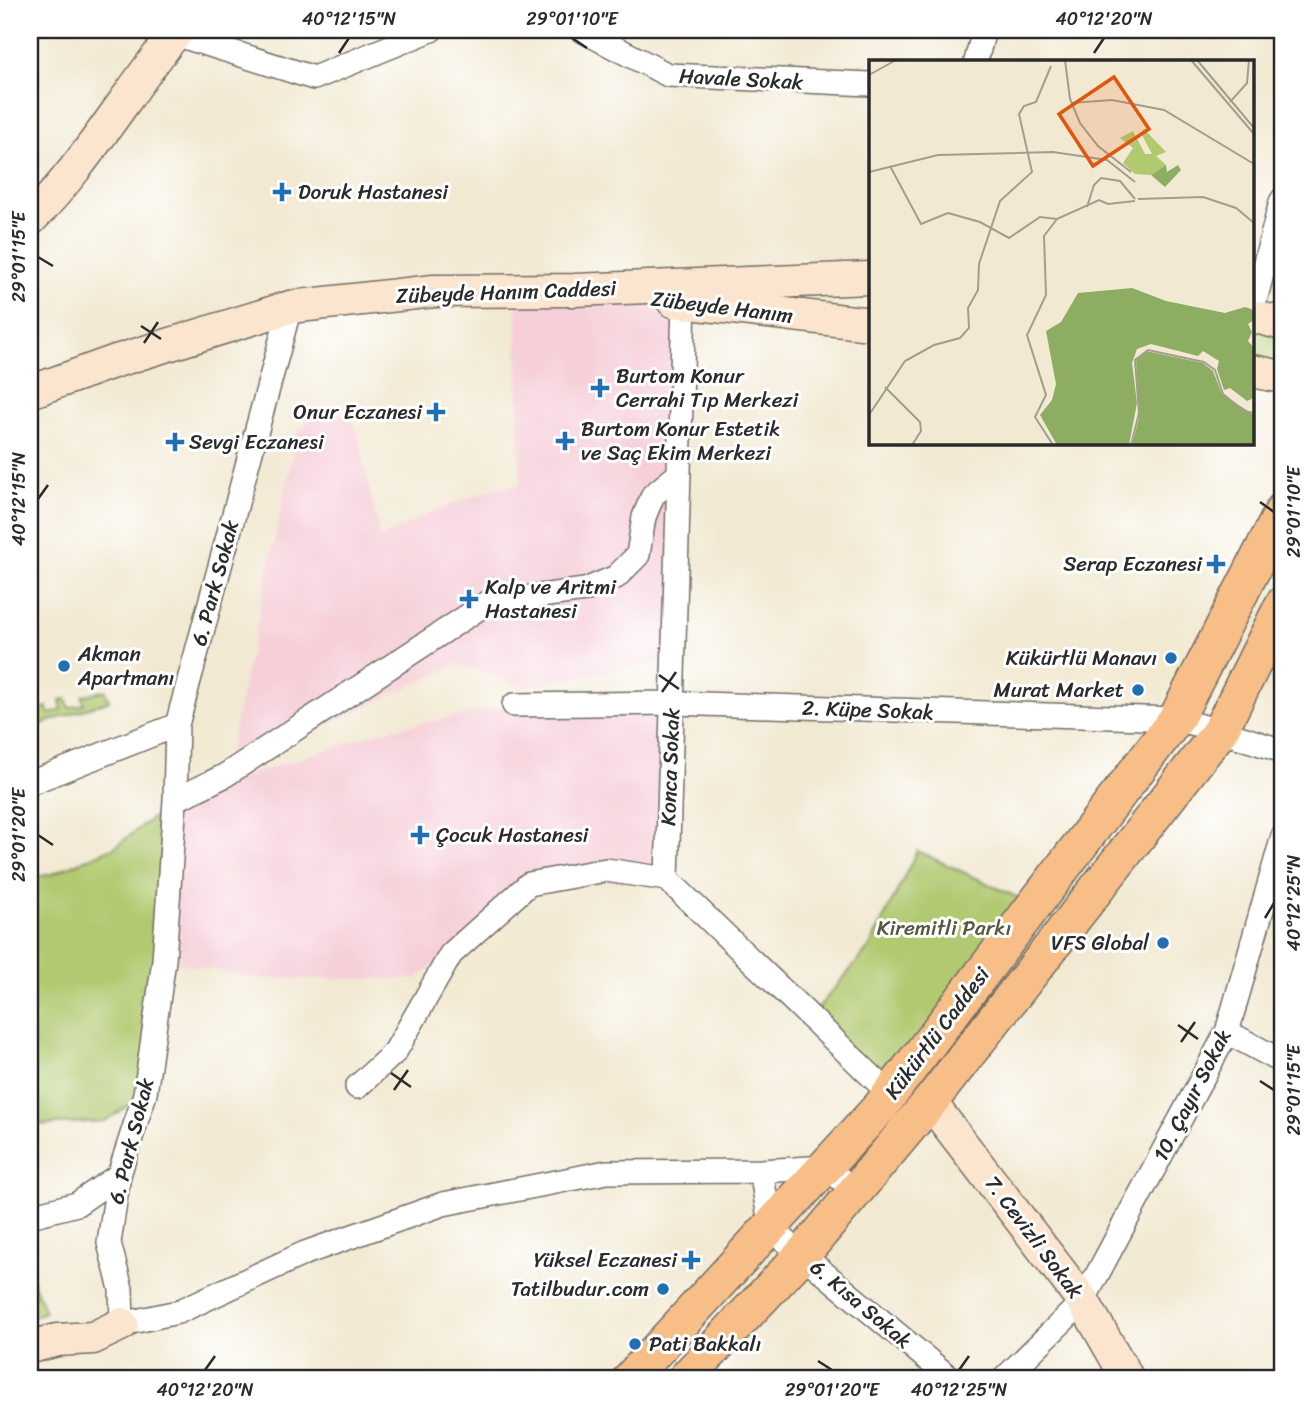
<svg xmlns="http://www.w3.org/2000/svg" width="1313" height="1409" viewBox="0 0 1313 1409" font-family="Sriracha,sans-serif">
<rect width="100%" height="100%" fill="#fff"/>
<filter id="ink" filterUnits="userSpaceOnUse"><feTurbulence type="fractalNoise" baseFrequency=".0143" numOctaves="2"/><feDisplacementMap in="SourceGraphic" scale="14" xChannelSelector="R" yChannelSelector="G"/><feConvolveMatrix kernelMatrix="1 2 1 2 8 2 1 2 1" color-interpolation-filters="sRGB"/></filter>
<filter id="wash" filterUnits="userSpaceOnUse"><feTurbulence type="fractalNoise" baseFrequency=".00686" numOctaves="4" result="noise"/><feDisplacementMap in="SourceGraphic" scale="28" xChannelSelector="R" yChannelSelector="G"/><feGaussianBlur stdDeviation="1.57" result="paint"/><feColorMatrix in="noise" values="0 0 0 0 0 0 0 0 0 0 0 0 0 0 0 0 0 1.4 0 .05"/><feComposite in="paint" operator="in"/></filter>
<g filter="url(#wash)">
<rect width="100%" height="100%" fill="#f2e9d2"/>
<!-- built -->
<path fill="#f6cfd8" d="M 516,290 L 684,302 L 673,659 L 525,687 L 458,664 L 247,761 L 224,776 L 298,431 L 313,416 L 330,413 L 348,415 L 358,433 L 380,538 L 434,511 L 499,487 L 520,485 Z
M 672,703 L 667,879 L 529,884 L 451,954 L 415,979 L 261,979 L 164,960 L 175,800 L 382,731 L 514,705 Z"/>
<!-- green -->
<path fill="#b1c96f" stroke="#6e7a4d" stroke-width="2" d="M 1252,316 L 1283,324 L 1283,379 L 1252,373 Z
M 105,690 L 109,701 L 30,728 L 30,712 L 47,707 L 49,714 L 62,710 L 60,700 L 66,699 L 69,708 L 84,704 L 82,696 Z
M 175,800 L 145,1094 L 105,1121 L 44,1125 L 30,1119 L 30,878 L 52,874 L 115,847 Z
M 917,851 L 1034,905 L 890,1094 L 810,1017 L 869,948 Z
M 30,1274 L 45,1312 L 30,1318 Z"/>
</g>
<g filter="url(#ink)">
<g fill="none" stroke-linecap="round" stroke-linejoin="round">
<!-- street casing -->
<g stroke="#716e65" stroke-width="26">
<path id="street" d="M 581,30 L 668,75 L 870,84
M 175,34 L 314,78 L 431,30
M 976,61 L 984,30
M 684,302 L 667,879 L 890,1094
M 290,307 L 177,725 L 175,800 L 164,960 L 145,1094 L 119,1175 L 109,1243 L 121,1289 L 122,1324 L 178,1312 L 305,1253 L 443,1204 L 607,1172 L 761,1171 L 826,1167 L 855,1191
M 1252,312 L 1281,202 L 1283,199
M 514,705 L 672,703 L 1176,719 L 1220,731 L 1283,751
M 30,783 L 177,725
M 175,800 L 224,776 L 487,603 L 585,590 L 616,577 L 638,555 L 644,517 L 653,495 L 679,474
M 1227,1032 L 1283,1062
M 357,1087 L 395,1052 L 451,954 L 529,884 L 606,870 L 667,879
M 761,1171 L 771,1229 L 951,1379
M 30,1216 L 77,1204 L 119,1175
M 1004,1379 L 1083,1301 L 1227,1032 L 1283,836"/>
</g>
<!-- secondary casing -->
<g stroke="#716e65" stroke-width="35">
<path id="secondary" d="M 30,220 C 87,163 127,92 178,30
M 673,301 L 870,324
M 1252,316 L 1283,324
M 1252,371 L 1283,377
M 30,392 L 113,362 L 290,307 L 434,291 L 574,290 L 870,278
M 930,1102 L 1083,1301 L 1128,1379
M 30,1347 L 57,1340 L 93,1338 L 122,1324"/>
</g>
<!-- primary casing -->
<g stroke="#716e65" stroke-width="38">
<path id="primary" d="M 630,1379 L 881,1106 L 1176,719 L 1283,510
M 685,1379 L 802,1255 L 930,1102 L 1220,731 L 1283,604"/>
</g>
<!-- street -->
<use href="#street" stroke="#fff" stroke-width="23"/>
<!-- secondary -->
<use href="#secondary" stroke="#fce5cf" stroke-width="32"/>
<!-- primary -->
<use href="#primary" stroke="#f7be88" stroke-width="35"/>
</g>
</g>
<!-- ticks -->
<path fill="none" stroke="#2b2b2b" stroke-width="2.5" d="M 572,38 L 587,48M 339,53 L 349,38M 1094,53 L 1104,38M 38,257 L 53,266M 141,326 L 161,339M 144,343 L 158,322M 38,499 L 48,485M 1260,502 L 1274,512M 659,675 L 679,689M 662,692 L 676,672M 38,835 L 53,845M 1265,918 L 1274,903M 1178,1025 L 1198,1039M 1181,1042 L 1195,1022M 391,1073 L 411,1087M 1260,1081 L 1274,1090M 394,1090 L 408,1070M 818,1361 L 832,1370M 205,1370 L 215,1356M 959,1370 L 969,1356"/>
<!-- markers -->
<g fill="#1f6fb2" stroke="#fff" stroke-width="2.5">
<path d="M278.5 181.5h7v7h7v7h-7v7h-7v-7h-7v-7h7z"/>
<path d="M596.5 377.5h7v7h7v7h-7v7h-7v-7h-7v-7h7z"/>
<path d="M432.5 401.5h7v7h7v7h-7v7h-7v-7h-7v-7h7z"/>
<path d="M561.5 430.5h7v7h7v7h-7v7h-7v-7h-7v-7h7z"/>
<path d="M171.5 431.5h7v7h7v7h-7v7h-7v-7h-7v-7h7z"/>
<path d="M1212.5 553.5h7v7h7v7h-7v7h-7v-7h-7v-7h7z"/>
<path d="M465.5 588.5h7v7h7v7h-7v7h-7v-7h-7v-7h7z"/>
<circle cx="1171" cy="658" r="7"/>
<circle cx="64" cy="666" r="7"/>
<circle cx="1138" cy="690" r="7"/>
<path d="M416.5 824.5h7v7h7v7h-7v7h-7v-7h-7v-7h7z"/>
<circle cx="1163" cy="943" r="7"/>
<path d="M687.5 1249.5h7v7h7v7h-7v7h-7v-7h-7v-7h7z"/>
<circle cx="663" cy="1289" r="7"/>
<circle cx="635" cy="1344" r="7"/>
</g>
<g text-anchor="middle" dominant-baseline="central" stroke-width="6" stroke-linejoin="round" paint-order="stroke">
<!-- street labels -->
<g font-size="21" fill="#2b2b2b" stroke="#fff">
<text transform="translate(741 79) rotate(3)">Havale Sokak</text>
<text transform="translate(506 292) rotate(-2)">Zübeyde Hanım Caddesi</text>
<text transform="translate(722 307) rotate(7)">Zübeyde Hanım</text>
<text transform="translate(215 583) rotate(-75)">6. Park Sokak</text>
<text transform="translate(868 710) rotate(2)">2. Küpe Sokak</text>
<text transform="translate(670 767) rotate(-88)">Konca Sokak</text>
<text transform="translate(937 1033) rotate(-53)">Kükürtlü Caddesi</text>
<text transform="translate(1192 1095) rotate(-63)">10. Çayır Sokak</text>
<text transform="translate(131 1141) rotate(-76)">6. Park Sokak</text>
<text transform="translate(1034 1237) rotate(53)">7. Cevizli Sokak</text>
<text transform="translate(861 1304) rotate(40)">6. Kısa Sokak</text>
</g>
<!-- poi labels -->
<g font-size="21" fill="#2b2b2b" stroke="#fff" text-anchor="start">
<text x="298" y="192">Doruk Hastanesi</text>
<text x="616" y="376">Burtom Konur<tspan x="616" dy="24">Cerrahi Tıp Merkezi</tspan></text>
<text x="422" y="412" text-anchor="end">Onur Eczanesi</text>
<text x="581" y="429">Burtom Konur Estetik<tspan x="581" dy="24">ve Saç Ekim Merkezi</tspan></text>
<text x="189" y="442">Sevgi Eczanesi</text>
<text x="1202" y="564" text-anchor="end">Serap Eczanesi</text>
<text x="485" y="587">Kalp ve Aritmi<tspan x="485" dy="24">Hastanesi</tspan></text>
<text x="78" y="654">Akman<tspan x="78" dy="24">Apartmanı</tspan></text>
<text x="1157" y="658" text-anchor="end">Kükürtlü Manavı</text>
<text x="1124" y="690" text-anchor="end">Murat Market</text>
<text x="436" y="835">Çocuk Hastanesi</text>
<text x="1149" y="943" text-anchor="end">VFS Global</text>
<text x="677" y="1260" text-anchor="end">Yüksel Eczanesi</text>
<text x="649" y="1289" text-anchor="end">Tatilbudur.com</text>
<text x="649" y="1344">Pati Bakkalı</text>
</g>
<!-- park labels -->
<g font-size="21" fill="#535a3f" stroke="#fff">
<text x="944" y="928">Kiremitli Parkı</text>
</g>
</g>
<!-- overview -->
<g transform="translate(869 60)">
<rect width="385" height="385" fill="#f2e9d2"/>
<path d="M 275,69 L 297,92 L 287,96 L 297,105 L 282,115 L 266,114 L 254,103 L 264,88 L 251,78 L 264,71 L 276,94 L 283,94 L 272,73 Z" fill="#b1c96f"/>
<path d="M 297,105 L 298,112 L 309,105 L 312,110 L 296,127 L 282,115 ZM 263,228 L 297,241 L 356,253 L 376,247 L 385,250 L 385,260 L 379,264 L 383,272 L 379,281 L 385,288 L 385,338 L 378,341 L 361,328 L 355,330 L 348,309 L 350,301 L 334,291 L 329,296 L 282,284 L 268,289 L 263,303 L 268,343 L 260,385 L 188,385 L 171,355 L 183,340 L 187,324 L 177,271 L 192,262 L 209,233 ZM 277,291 L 334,303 L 344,311 L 353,334 L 385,355 L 385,385 L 263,385 L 270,358 L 267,299 Z" fill="#8cad62"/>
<path fill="none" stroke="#a29d8f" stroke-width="2" d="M 196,0 L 201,39 L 211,63 L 229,86 L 262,112M 322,0 L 385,74M 328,0 L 385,68M 0,15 L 27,0M 361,42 L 378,23 L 380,0M 202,43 L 243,40 L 295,50 L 385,104M 21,106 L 52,164 L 79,153M 0,112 L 69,95 L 184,92 L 238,100 L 266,122M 269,139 L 334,137 L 367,148 L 385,163M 218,147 L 225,125 L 232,118 L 251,121 L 266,139M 79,153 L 111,162 L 140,178 L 171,157 L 188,159 L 230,140 L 239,144 L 266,141M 16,327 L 51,362 L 52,371 L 43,385M 0,355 L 36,301 L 65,285 L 91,278 L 100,268 L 99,248 L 109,230 L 110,204 L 131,141 L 163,112 L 150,54 L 155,46 L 167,42 L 182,6M 184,385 L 166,357 L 177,335 L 158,275 L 177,235 L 175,176 L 188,159M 262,385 L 270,353 L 266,300 L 279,290 L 335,302 L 346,310 L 354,334 L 375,351 L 385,353"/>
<path fill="#df570e" fill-opacity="0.15" stroke="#df570e" stroke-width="3.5" d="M 245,17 L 280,69 L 224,106 L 190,54 Z"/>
<rect width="385" height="385" fill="none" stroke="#2b2b2b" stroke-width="3.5"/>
</g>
<!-- margin -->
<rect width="1313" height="1409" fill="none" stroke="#fff" stroke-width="77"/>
<rect x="38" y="38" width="1236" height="1332" fill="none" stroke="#2b2b2b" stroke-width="2.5"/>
<g font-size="18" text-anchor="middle" fill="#2b2b2b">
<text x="349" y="25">40°12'15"N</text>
<text x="572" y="25">29°01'10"E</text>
<text x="1104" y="25">40°12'20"N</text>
<text transform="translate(19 257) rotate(-90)" y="6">29°01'15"E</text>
<text transform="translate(19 499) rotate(-90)" y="6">40°12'15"N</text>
<text transform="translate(1294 512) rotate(-90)" y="6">29°01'10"E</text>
<text transform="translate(19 835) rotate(-90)" y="6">29°01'20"E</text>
<text transform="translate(1294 903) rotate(-90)" y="6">40°12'25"N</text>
<text transform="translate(1294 1090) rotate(-90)" y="6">29°01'15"E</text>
<text x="205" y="1396">40°12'20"N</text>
<text x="832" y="1396">29°01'20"E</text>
<text x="959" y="1396">40°12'25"N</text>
</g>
</svg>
